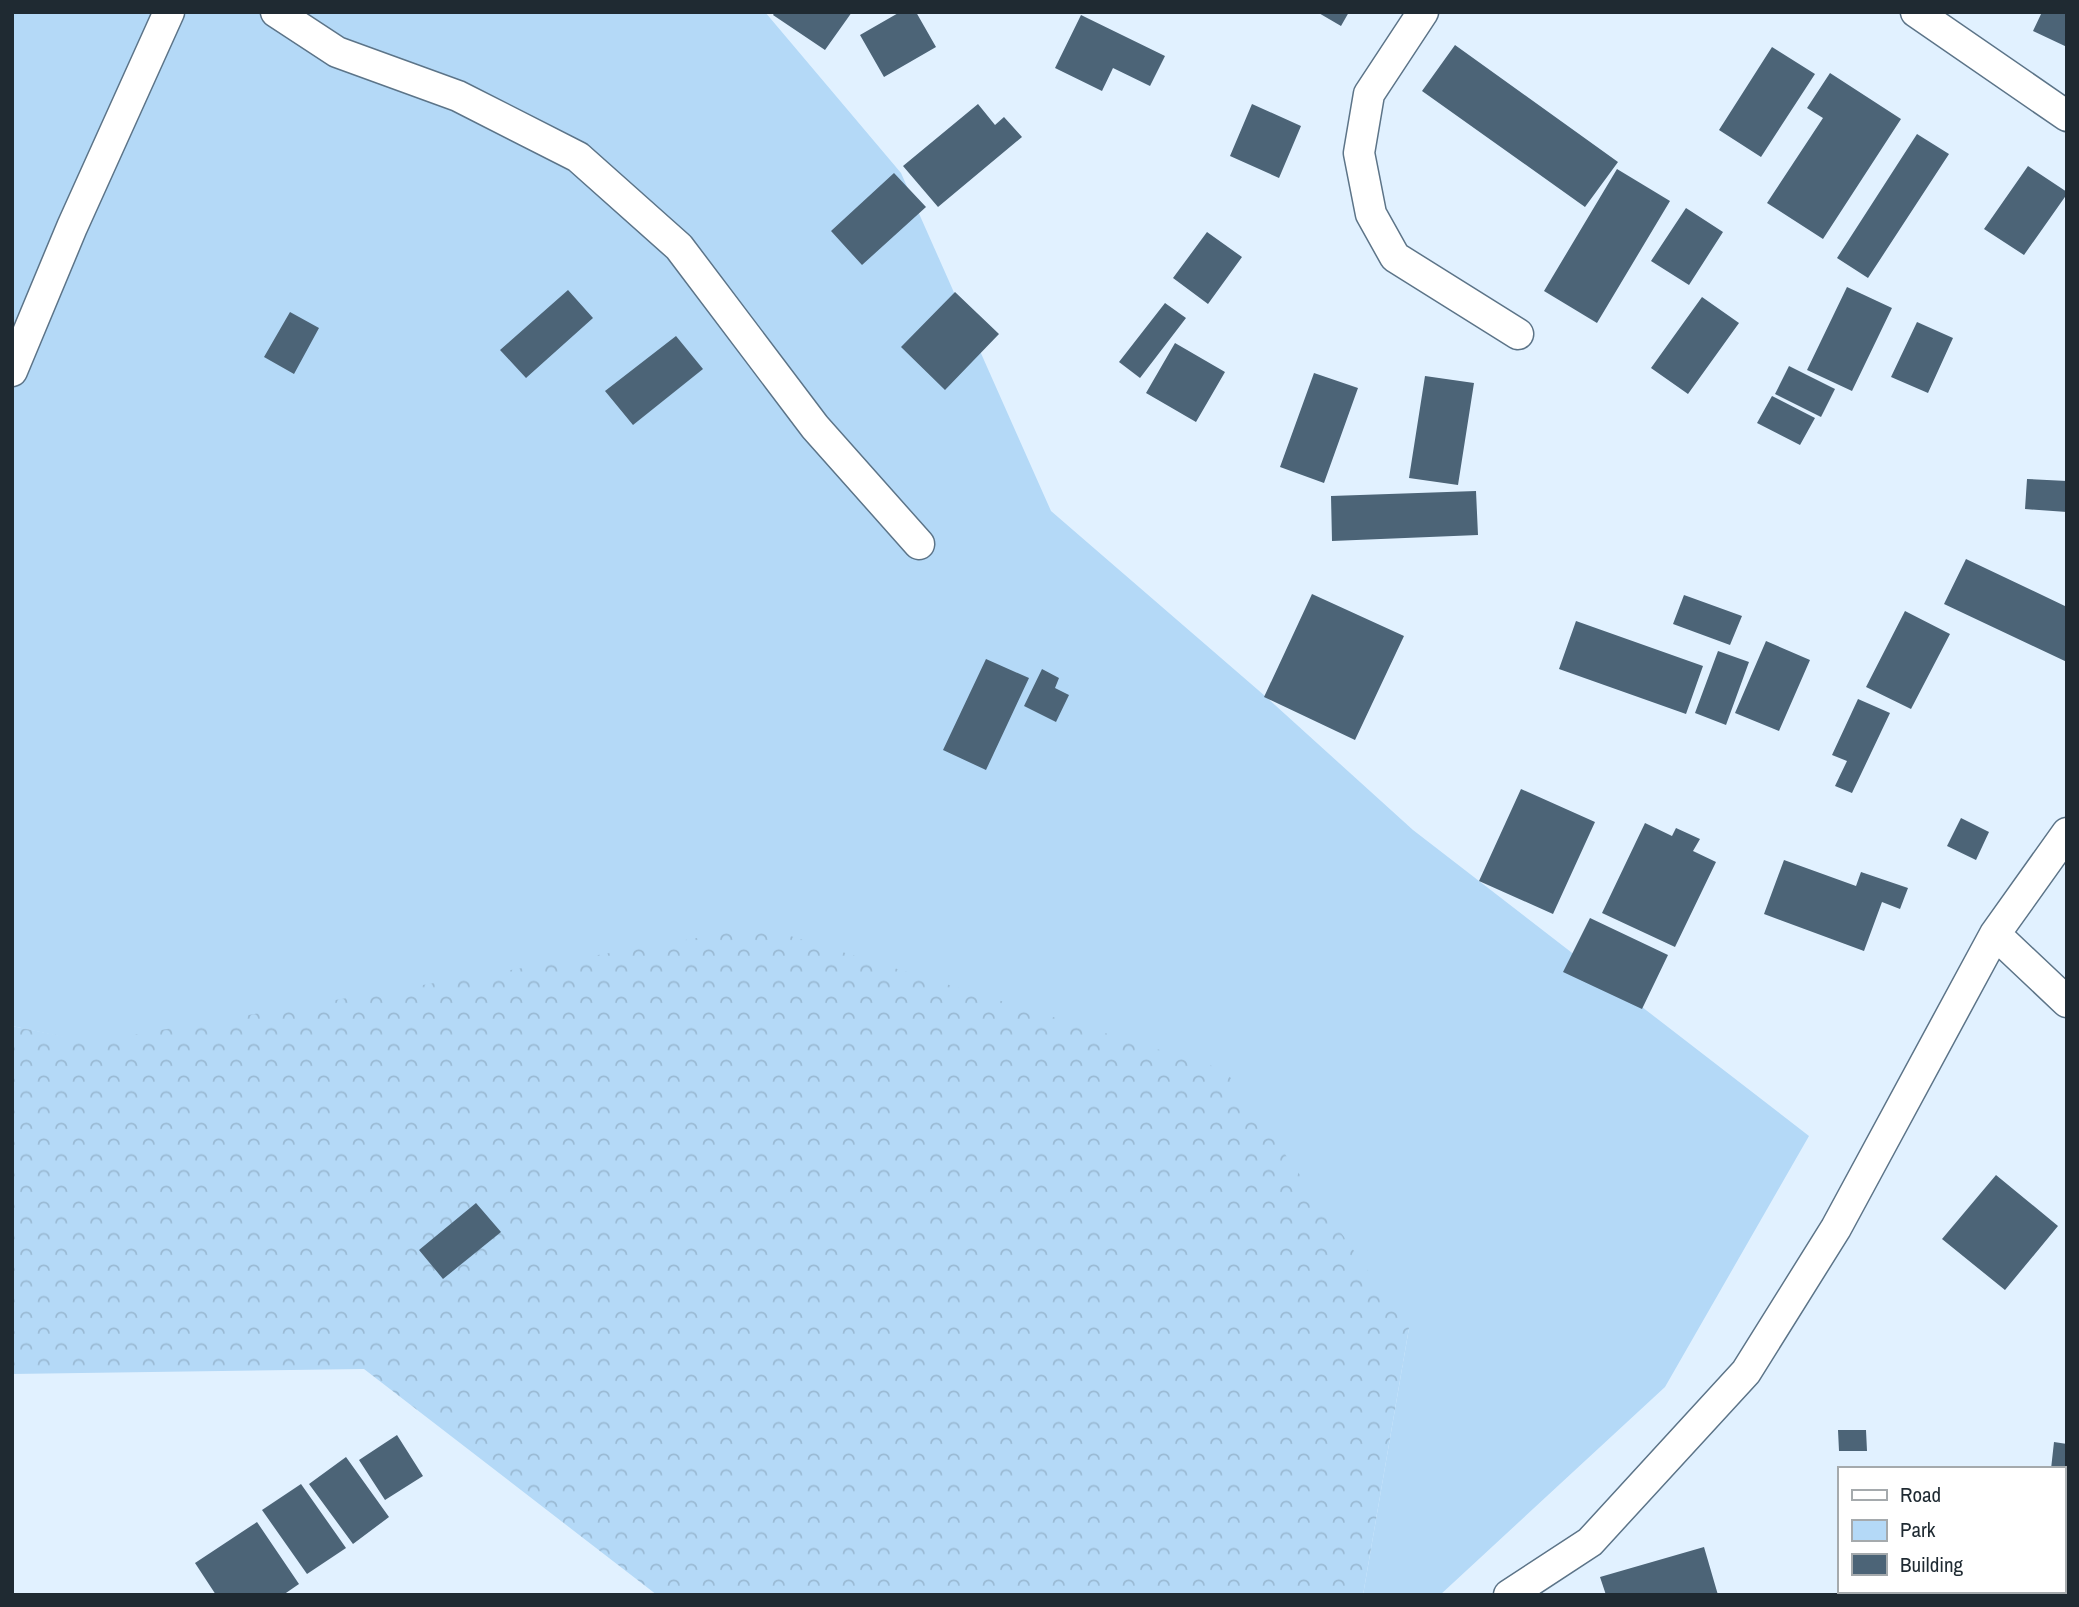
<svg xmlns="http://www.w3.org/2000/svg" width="2079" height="1607" viewBox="0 0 2079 1607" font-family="'Archivo Narrow',sans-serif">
<defs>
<pattern id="forest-crowns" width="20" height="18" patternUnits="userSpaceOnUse" patternTransform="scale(1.75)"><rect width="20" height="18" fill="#b4d9f7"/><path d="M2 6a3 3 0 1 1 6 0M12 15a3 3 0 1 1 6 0" fill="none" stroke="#9abad4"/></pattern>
</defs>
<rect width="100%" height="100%" fill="#e1f1ff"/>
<!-- green -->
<path fill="#b4d9f7" d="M 12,12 L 765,12 L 901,173 L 1051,511 L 1265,696 L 1413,830 L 1809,1136 L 1665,1387 L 1440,1595 L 1363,1595 L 1409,1328 L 12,1026 Z"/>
<!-- forest -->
<path fill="url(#forest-crowns)" d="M 761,927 L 1225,1070 L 1409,1328 L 1363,1595 L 657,1595 L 364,1369 L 12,1374 L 12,1026 L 91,1042 Z"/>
<!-- building -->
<path fill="#4c6477" d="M 775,12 L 852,12 L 825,50 L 773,15 Z
M 900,12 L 916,12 L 936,47 L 884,77 L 860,35 Z
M 1317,12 L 1349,12 L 1341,26 Z
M 2042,12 L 2067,12 L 2067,47 L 2033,31 Z
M 1081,15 L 1165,56 L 1150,86 L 1113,68 L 1102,91 L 1055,68 Z
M 1455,45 L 1618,162 L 1585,207 L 1422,91 Z
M 1772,47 L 1815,74 L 1761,157 L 1719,130 Z
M 1830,73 L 1901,119 L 1823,239 L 1767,203 L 1823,118 L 1807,108 Z
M 978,104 L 995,125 L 1004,117 L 1022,137 L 938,207 L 903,166 Z
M 1252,104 L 1301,126 L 1279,178 L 1230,156 Z
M 1917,134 L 1949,154 L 1868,278 L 1837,258 Z
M 2028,166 L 2067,192 L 2067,194 L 2024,255 L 1984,229 Z
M 1617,169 L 1670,201 L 1597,323 L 1544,291 Z
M 894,173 L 926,207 L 862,265 L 831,231 Z
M 1686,208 L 1723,232 L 1689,285 L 1651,261 Z
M 1207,232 L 1242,257 L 1208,304 L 1173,278 Z
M 1847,287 L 1892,308 L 1852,391 L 1807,370 Z
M 568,290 L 593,318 L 526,378 L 500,350 Z
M 955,292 L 999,334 L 945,390 L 901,347 Z
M 1702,297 L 1739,323 L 1688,394 L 1651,368 Z
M 1165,303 L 1186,318 L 1140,378 L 1119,362 Z
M 290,312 L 319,328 L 294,374 L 264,357 Z
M 1917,322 L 1953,338 L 1928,393 L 1891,377 Z
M 676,336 L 703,369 L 633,425 L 605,391 Z
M 1175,343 L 1225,372 L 1196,422 L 1146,393 Z
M 1789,366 L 1835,389 L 1821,417 L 1775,394 Z
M 1314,373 L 1358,388 L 1324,483 L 1280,467 Z
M 1425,376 L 1474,383 L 1458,485 L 1409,478 Z
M 1772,396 L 1815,418 L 1800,445 L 1757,423 Z
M 2027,479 L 2067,481 L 2067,512 L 2025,509 Z
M 1476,491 L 1478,535 L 1332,541 L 1331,496 Z
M 1966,559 L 2067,607 L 2067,662 L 1944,604 Z
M 1312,594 L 1404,636 L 1355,740 L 1264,697 Z
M 1684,595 L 1742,616 L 1730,645 L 1673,624 Z
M 1905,611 L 1950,634 L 1911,709 L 1866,687 Z
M 1576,621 L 1703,666 L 1686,714 L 1559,669 Z
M 1766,641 L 1810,660 L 1779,731 L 1735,713 Z
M 1718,651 L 1749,662 L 1726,725 L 1695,713 Z
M 986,659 L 1029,678 L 986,770 L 943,750 Z
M 1042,669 L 1059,678 L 1055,688 L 1069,695 L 1056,722 L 1024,706 Z
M 1858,699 L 1890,713 L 1852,793 L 1835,786 L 1847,761 L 1832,755 Z
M 1521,789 L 1595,822 L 1553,914 L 1479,881 Z
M 1961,818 L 1989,832 L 1976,860 L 1947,846 Z
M 1645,823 L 1672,836 L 1676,828 L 1700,839 L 1693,851 L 1716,862 L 1675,947 L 1602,913 Z
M 1784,860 L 1856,886 L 1861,872 L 1908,888 L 1900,909 L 1882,902 L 1864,951 L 1764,914 Z
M 1590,918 L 1668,955 L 1642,1009 L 1563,972 Z
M 1996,1175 L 2058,1226 L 2005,1290 L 1942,1239 Z
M 476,1203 L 501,1232 L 443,1279 L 419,1250 Z
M 1838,1430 L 1866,1430 L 1867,1451 L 1839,1451 Z
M 397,1435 L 423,1476 L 385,1500 L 359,1460 Z
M 2054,1442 L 2067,1444 L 2067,1494 L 2063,1493 L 2063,1469 L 2051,1469 Z
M 346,1457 L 389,1517 L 353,1544 L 309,1484 Z
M 301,1484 L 346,1548 L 307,1574 L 262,1510 Z
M 257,1522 L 299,1584 L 283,1595 L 216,1595 L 195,1563 Z
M 1704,1547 L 1718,1595 L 1606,1595 L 1600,1577 Z
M 1847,1591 L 1896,1591 L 1896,1595 L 1847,1595 Z
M 1906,1591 L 1961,1591 L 1962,1595 L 1906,1595 Z
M 1983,1591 L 2040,1591 L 2040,1595 L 1984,1595 Z"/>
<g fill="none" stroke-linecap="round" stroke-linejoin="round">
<!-- street casing -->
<g stroke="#5c7488" stroke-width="33">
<path id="street" d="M 276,12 L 337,52 L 458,96 L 578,157 L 679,247 L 815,427 L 919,544
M 1423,12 L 1369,94 L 1359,153 L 1371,214 L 1395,257 L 1518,334
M 1916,12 L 2067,116
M 12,371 L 72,227 L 169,12
M 1995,934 L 2067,1002
M 1509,1595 L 1590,1542 L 1746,1372 L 1836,1228 L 1995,934 L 2067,833"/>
</g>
<!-- street -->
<use href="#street" stroke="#fff" stroke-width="30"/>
</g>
<!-- border -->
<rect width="2079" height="1607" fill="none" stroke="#1f2a32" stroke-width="28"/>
<!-- legend -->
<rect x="1838" y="1467" width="228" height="126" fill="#ffffff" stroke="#a5aaad" stroke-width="2"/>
<rect x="1852" y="1490" width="35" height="10" fill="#ffffff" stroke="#a5aaad" stroke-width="2"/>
<text x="1900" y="1502" font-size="21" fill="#1f2a32">Road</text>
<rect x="1852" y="1520" width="35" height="21" fill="#b4d9f7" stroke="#a5aaad" stroke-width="2"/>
<text x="1900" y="1537" font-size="21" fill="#1f2a32">Park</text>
<rect x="1852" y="1554" width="35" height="21" fill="#4c6477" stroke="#a5aaad" stroke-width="2"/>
<text x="1900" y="1572" font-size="21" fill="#1f2a32">Building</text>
</svg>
